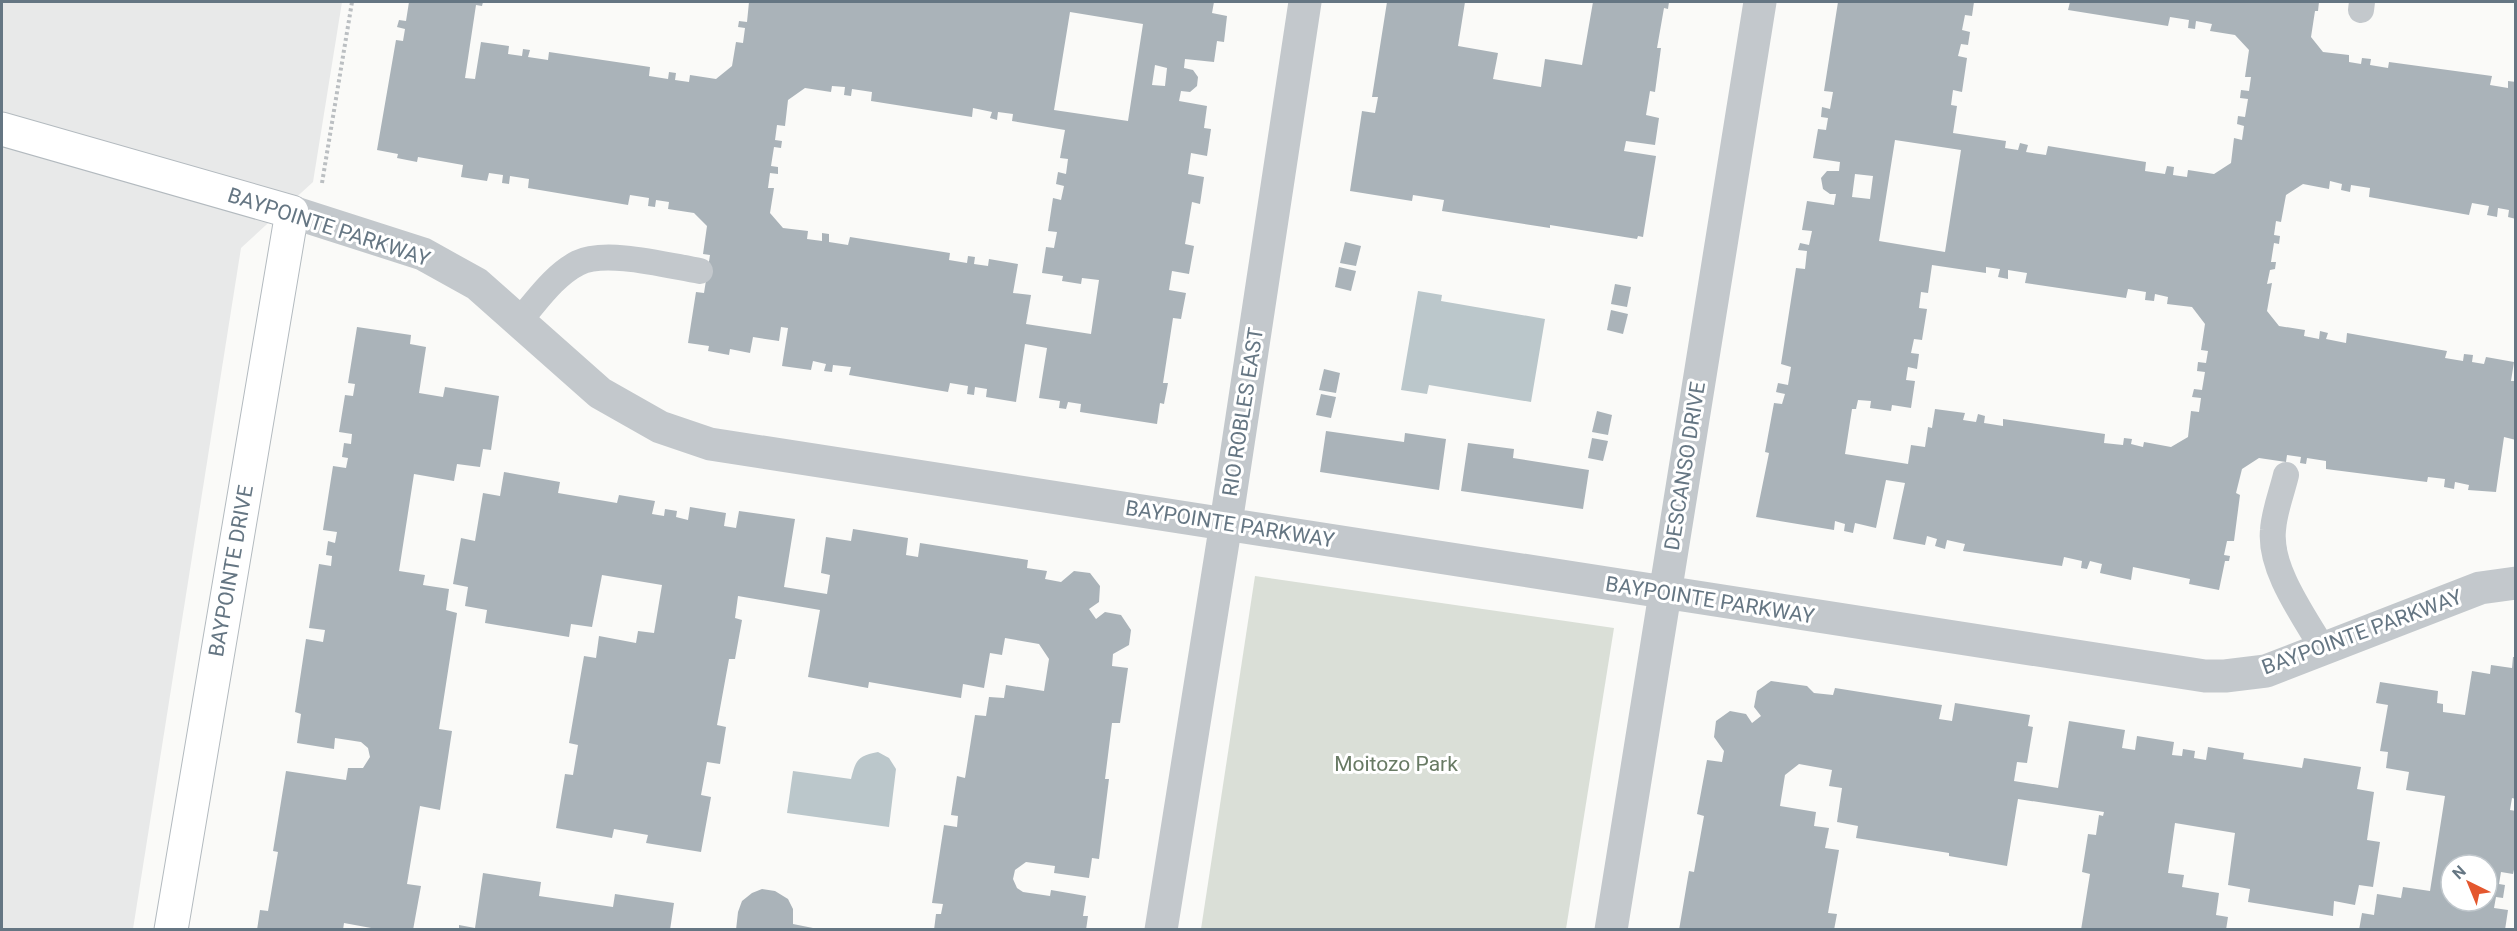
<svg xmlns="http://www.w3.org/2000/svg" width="2517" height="931" viewBox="0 0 2517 931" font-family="Roboto,sans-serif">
<rect width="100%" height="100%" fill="#fafaf8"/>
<!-- built -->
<path fill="#e8e9e9" d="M 2,2 L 342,2 L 313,182 L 241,248 L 133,929 L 2,930 Z"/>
<!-- green -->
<path fill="#dadfd7" d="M 1255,576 L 1614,628 L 1566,929 L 1201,929 Z"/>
<!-- water -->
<path fill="#bbc7cb" d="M 1418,291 L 1442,295 L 1441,301 L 1545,319 L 1531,402 L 1429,385 L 1427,394 L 1401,390 Z
M 878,752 L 889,758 L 896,769 L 889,827 L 787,813 L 793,771 L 851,779 C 856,760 857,756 878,752 Z"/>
<!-- building -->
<path fill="#aab3b9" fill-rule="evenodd" d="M 409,2 L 483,2 L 482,6 L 476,5 L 465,78 L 475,79 L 481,42 L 509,46 L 508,54 L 522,56 L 523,49 L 530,50 L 528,57 L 548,60 L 549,52 L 650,67 L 649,76 L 668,79 L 669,72 L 676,73 L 675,80 L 689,82 L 690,75 L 716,79 L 732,66 L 736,42 L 743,43 L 745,28 L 738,27 L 739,21 L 747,22 L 749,2 L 1214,2 L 1212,13 L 1227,16 L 1224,42 L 1217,41 L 1214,62 L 1185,59 L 1184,68 L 1193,70 L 1198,77 L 1197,86 L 1190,92 L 1181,91 L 1179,101 L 1207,106 L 1204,128 L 1211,129 L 1207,156 L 1191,153 L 1188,174 L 1204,177 L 1200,204 L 1192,202 L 1185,244 L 1194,246 L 1189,274 L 1172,271 L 1169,290 L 1186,293 L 1181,319 L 1173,318 L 1163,383 L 1168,383 L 1164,404 L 1160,403 L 1157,424 L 1080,412 L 1081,404 L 1068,402 L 1066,409 L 1059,408 L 1060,401 L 1039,398 L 1047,348 L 1025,344 L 1016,402 L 986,397 L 987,389 L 975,387 L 974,395 L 967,394 L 968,386 L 950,383 L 948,392 L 849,375 L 851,367 L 833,365 L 832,372 L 824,371 L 826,364 L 813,361 L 811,370 L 782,366 L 788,328 L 781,327 L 779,341 L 753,337 L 750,353 L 730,349 L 729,355 L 708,351 L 709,346 L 688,343 L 696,292 L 704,293 L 710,255 L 703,254 L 707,226 L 694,213 L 668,209 L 669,202 L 656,200 L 655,207 L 648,206 L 649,198 L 630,195 L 628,205 L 528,188 L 529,179 L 510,176 L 509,184 L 502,183 L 503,175 L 489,173 L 487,181 L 461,177 L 463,165 L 418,157 L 417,162 L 397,158 L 398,154 L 377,150 L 396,40 L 403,41 L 405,29 L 397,27 L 399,20 L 406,21 ZM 1070,12 L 1143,24 L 1128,121 L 1054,110 ZM 1155,65 L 1167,68 L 1165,86 L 1152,85 ZM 832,86 L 845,87 L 844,95 L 851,96 L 852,89 L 872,92 L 871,101 L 972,117 L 973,108 L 992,112 L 990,118 L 997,120 L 998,112 L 1013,114 L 1012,121 L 1065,130 L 1060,158 L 1068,159 L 1066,174 L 1058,172 L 1056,184 L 1064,186 L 1061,200 L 1053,198 L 1048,231 L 1057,232 L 1054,248 L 1046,247 L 1042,273 L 1063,276 L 1062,281 L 1081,284 L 1082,278 L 1099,280 L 1091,334 L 1026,324 L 1031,295 L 1013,293 L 1018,264 L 989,259 L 988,266 L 974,264 L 975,257 L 968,256 L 967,263 L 949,260 L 950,253 L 850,237 L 848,245 L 829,242 L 829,234 L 822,233 L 822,241 L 807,239 L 808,231 L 783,228 L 770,213 L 774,188 L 768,188 L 770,173 L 778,174 L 778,167 L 771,166 L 774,147 L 781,148 L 782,141 L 775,140 L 777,125 L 785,126 L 788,100 L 805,88 L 831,92 Z
M 1387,2 L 1465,2 L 1458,46 L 1498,53 L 1493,79 L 1541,87 L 1545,59 L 1582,65 L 1593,2 L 1669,2 L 1668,9 L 1664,8 L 1657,48 L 1661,48 L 1655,92 L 1650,91 L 1646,115 L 1659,118 L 1655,145 L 1626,141 L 1624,151 L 1656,156 L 1643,237 L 1638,236 L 1637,239 L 1550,225 L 1550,228 L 1442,211 L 1444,200 L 1413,195 L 1412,201 L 1350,191 L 1362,111 L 1375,113 L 1378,97 L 1372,97 Z
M 1838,2 L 1974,2 L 1972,16 L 1965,15 L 1962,30 L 1970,32 L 1968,45 L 1961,44 L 1958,56 L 1967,58 L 1962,92 L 1953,90 L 1951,105 L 1957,106 L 1953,133 L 2006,141 L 2005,148 L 2018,150 L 2020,143 L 2028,145 L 2026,152 L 2046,155 L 2048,146 L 2146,162 L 2145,171 L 2165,174 L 2167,166 L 2174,167 L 2173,175 L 2187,177 L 2188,170 L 2214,174 L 2231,163 L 2234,138 L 2242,140 L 2244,126 L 2237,124 L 2238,116 L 2245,117 L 2248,99 L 2240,98 L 2241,90 L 2249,91 L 2251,77 L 2245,77 L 2249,50 L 2235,35 L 2210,31 L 2212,24 L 2196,21 L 2195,29 L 2188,28 L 2189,20 L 2170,17 L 2168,26 L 2068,10 L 2070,2 L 2319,2 L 2318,11 L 2315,11 L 2311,37 L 2323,52 L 2349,55 L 2349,62 L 2361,64 L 2362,58 L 2371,59 L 2370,65 L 2388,68 L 2389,62 L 2492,76 L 2490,85 L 2508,88 L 2508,81 L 2516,82 L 2516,219 L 2508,217 L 2509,210 L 2498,208 L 2497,217 L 2487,215 L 2489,206 L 2472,203 L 2469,215 L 2369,197 L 2370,188 L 2351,185 L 2350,192 L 2341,190 L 2342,184 L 2330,181 L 2329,189 L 2303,184 L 2286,195 L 2281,222 L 2276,221 L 2274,235 L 2280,236 L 2279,244 L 2274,243 L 2271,262 L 2276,262 L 2275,269 L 2270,270 L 2267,284 L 2272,283 L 2267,311 L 2279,326 L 2305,330 L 2304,336 L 2319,339 L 2320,331 L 2328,333 L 2326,339 L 2346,343 L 2347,333 L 2447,351 L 2445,358 L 2463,361 L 2464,354 L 2473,355 L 2472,362 L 2484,364 L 2486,357 L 2514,362 L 2511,381 L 2516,381 L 2516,440 L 2504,437 L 2496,492 L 2468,490 L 2469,485 L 2455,482 L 2454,489 L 2444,487 L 2445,479 L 2428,477 L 2427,482 L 2326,469 L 2326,461 L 2307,458 L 2306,464 L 2300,463 L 2301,457 L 2287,455 L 2286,462 L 2259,458 L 2242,469 L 2236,493 L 2240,495 L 2234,541 L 2227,541 L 2224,555 L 2230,556 L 2229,561 L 2225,561 L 2219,590 L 2189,584 L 2190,579 L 2133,567 L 2131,580 L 2100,573 L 2102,564 L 2090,561 L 2087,569 L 2081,568 L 2082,561 L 2064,557 L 2062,566 L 1963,551 L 1965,544 L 1947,540 L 1945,549 L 1935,546 L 1937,539 L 1927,536 L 1925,545 L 1893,539 L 1905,483 L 1886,480 L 1876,528 L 1855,523 L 1853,533 L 1844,531 L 1845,524 L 1835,521 L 1834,530 L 1756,517 L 1769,453 L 1765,452 L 1774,403 L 1782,404 L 1785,394 L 1776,392 L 1778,383 L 1788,385 L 1791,367 L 1781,364 L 1796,268 L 1805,269 L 1807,251 L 1798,250 L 1800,243 L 1809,245 L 1812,231 L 1802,230 L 1807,201 L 1834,205 L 1836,194 L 1830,194 L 1823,189 L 1821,178 L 1827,171 L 1839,171 L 1840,162 L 1813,158 L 1818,129 L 1826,130 L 1828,118 L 1821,117 L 1822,107 L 1830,109 L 1833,92 L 1824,91 ZM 1895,140 L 1961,150 L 1945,252 L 1879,241 ZM 1855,174 L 1873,176 L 1870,199 L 1852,197 ZM 1932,265 L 1986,273 L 1986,267 L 2000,269 L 1998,277 L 2008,279 L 2008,270 L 2027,273 L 2025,283 L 2126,298 L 2128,289 L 2146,292 L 2145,300 L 2154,301 L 2155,294 L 2168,297 L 2167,304 L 2192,307 L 2205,324 L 2201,350 L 2208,351 L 2206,363 L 2198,362 L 2197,371 L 2205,372 L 2202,390 L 2194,389 L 2192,397 L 2201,398 L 2199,412 L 2191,411 L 2188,437 L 2171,447 L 2144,442 L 2143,447 L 2131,444 L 2132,439 L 2124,438 L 2123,445 L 2104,443 L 2105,434 L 2003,419 L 2003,426 L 1984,423 L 1985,416 L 1978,414 L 1976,422 L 1963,420 L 1965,413 L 1935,409 L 1932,428 L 1928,427 L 1925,447 L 1911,445 L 1908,464 L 1845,454 L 1852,409 L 1856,409 L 1858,400 L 1871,401 L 1870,408 L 1891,411 L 1892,405 L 1911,408 L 1915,381 L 1906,380 L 1908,367 L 1917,369 L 1919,354 L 1911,353 L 1914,339 L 1922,340 L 1927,309 L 1919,308 L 1921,292 L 1928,293 Z
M 1345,242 L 1361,246 L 1356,266 L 1340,263 Z
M 1339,267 L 1356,271 L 1351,291 L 1335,287 Z
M 1615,284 L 1631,287 L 1627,307 L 1611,304 Z
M 1611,310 L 1628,314 L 1623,334 L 1607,330 Z
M 357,327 L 411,335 L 410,344 L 426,347 L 419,393 L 443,397 L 445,387 L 499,396 L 491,450 L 483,449 L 480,467 L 457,464 L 454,481 L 414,474 L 399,571 L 425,575 L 423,585 L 449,589 L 446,610 L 457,613 L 439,729 L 452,731 L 440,810 L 420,806 L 407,884 L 421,886 L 413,930 L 382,930 L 344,923 L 343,930 L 257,930 L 260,910 L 268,911 L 278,852 L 273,851 L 286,771 L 346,780 L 348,768 L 363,768 L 370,757 L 368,748 L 361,742 L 335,738 L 334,749 L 297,743 L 301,714 L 295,712 L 306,639 L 323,642 L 325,630 L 309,628 L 319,564 L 331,566 L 332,556 L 326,555 L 328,541 L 335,543 L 337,532 L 323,530 L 333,466 L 346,468 L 348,458 L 342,457 L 344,443 L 351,444 L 352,434 L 339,432 L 345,395 L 353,396 L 355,384 L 348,383 Z
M 1324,369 L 1340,373 L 1336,393 L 1319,390 Z
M 1321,394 L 1336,397 L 1331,418 L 1316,415 Z
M 1597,411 L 1612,415 L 1608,435 L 1592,432 Z
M 1326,431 L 1404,442 L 1405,433 L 1446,439 L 1439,490 L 1320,472 Z
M 1592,438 L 1608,441 L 1603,461 L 1588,458 Z
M 1468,443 L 1514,449 L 1513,458 L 1589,470 L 1583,509 L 1461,491 Z
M 504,472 L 560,482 L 558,493 L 617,503 L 619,495 L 655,501 L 652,514 L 664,516 L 665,509 L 677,511 L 676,517 L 688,520 L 690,507 L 726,513 L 724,526 L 736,528 L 739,511 L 795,519 L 784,587 L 827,594 L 830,575 L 821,573 L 826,537 L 851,541 L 853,529 L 908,538 L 906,555 L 918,557 L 920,543 L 1028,560 L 1027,568 L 1047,571 L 1045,579 L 1061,582 L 1074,571 L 1090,573 L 1100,586 L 1099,602 L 1089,609 L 1096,619 L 1105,612 L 1121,615 L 1131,630 L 1129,645 L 1113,654 L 1112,666 L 1128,668 L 1120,723 L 1112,723 L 1105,779 L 1109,779 L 1099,859 L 1092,858 L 1089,878 L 1054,873 L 1055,866 L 1026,862 L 1015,870 L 1013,879 L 1017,888 L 1023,892 L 1050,896 L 1051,890 L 1086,896 L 1083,916 L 1088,916 L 1086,930 L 934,930 L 936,914 L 941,914 L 943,904 L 932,903 L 944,825 L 957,827 L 958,816 L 951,815 L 957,776 L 965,778 L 975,715 L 986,716 L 989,697 L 1004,698 L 1006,685 L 1044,691 L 1049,659 L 1039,644 L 1005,638 L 1002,655 L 990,653 L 984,688 L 963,684 L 961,698 L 869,682 L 868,688 L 808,677 L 820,610 L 738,596 L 735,618 L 742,620 L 735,659 L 729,659 L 717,725 L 726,727 L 720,764 L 707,762 L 701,795 L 711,797 L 701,852 L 646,843 L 648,835 L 614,829 L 612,838 L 556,828 L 565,774 L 573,775 L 578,745 L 569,743 L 584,656 L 596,658 L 599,636 L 636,643 L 638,631 L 654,633 L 662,585 L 602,575 L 592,627 L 571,624 L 569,637 L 485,623 L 487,610 L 465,606 L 468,587 L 453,584 L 461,538 L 475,541 L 483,493 L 500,496 Z
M 2513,657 L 2516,657 L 2516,799 L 2512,798 L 2510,810 L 2516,811 L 2516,861 L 2513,874 L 2501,872 L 2499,884 L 2505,885 L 2503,898 L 2496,897 L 2494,908 L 2508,910 L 2505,930 L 2359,930 L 2362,913 L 2374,915 L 2377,894 L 2401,898 L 2403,887 L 2430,891 L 2445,796 L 2406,790 L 2409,772 L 2386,768 L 2388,752 L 2380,751 L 2388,705 L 2376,703 L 2380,682 L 2438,691 L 2437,703 L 2443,704 L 2443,712 L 2465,715 L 2472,671 L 2490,674 L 2491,665 L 2512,668 ZM 2451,865 L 2487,865 L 2487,901 L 2451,901 Z
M 1771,681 L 1807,686 L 1814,693 L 1833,695 L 1835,688 L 1942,705 L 1939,719 L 1952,721 L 1955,703 L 2030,715 L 2028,726 L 2033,727 L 2027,763 L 2017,762 L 2014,781 L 2058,788 L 2069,721 L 2125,730 L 2122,748 L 2135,750 L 2137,736 L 2174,742 L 2172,755 L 2182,756 L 2183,749 L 2195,751 L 2194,758 L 2206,760 L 2208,747 L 2244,753 L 2243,759 L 2302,768 L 2304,758 L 2361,767 L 2357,789 L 2374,792 L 2367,840 L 2380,842 L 2373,887 L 2359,885 L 2355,905 L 2334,901 L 2333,916 L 2248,902 L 2250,889 L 2228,885 L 2235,833 L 2175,823 L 2168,873 L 2184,875 L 2182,887 L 2219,893 L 2216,915 L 2228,917 L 2226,930 L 2081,930 L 2090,874 L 2082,872 L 2088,834 L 2096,835 L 2099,815 L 2103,816 L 2104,812 L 2018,799 L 2007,866 L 1949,856 L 1949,853 L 1856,838 L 1858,826 L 1837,822 L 1842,788 L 1829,786 L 1832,770 L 1799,764 L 1785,775 L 1780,806 L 1816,812 L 1814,826 L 1829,828 L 1825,848 L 1839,850 L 1828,913 L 1837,914 L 1834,930 L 1679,930 L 1689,871 L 1694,872 L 1704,816 L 1697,814 L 1707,760 L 1722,762 L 1724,751 L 1714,737 L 1716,721 L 1730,711 L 1746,714 L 1752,723 L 1761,716 L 1754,707 L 1757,691 Z
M 483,873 L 541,882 L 539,896 L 613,907 L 615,894 L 674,903 L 670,930 L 459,930 L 459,925 L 475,928 Z
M 762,889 L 775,891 L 788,899 L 793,909 L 793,924 L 823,930 L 736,930 L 738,912 L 742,901 L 752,893 Z"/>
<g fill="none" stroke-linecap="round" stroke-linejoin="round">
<!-- secondary casing -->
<g stroke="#b3babf" stroke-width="35">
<path id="secondary" d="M 2,129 L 292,212 L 171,930"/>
</g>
<!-- path -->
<path stroke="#bbbfc2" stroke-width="4" stroke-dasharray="3 3" stroke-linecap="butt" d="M 322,183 L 352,2"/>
<!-- lane -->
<path stroke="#c3c8cc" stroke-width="26" d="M 2361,10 L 2362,2
M 519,321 C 536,302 554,275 578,263 C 606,249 669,266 700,271
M 2286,475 C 2282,492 2274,512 2273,530 C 2269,569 2304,616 2323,649"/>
<!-- street -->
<path stroke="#c3c8cc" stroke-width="33" d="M 292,212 L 423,254 L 477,284 L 600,393 L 660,427 L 710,444 L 2205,676 L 2225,676 L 2266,671 L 2480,588 L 2516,583
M 1161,930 L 1226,523 L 1305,2
M 1611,930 L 1760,2"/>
<!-- secondary -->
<use href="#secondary" stroke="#fff" stroke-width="33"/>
</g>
<g text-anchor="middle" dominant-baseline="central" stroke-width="6" stroke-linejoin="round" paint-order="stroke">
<!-- street labels -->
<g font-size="21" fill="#657683" stroke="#fff">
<text transform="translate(329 227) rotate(18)">BAYPOINTE PARKWAY</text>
<text transform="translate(1243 412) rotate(-81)">RIO ROBLES EAST</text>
<text transform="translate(1685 466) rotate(-81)">DESCANSO DRIVE</text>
<text transform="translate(1230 524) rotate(9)">BAYPOINTE PARKWAY</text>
<text transform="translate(231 571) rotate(-80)">BAYPOINTE DRIVE</text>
<text transform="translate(1710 600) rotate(9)">BAYPOINTE PARKWAY</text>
<text transform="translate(2362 632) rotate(-20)">BAYPOINTE PARKWAY</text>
</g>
<!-- park labels -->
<g font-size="21" fill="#687a64" stroke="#fff">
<text x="1396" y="764">Moitozo Park</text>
</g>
</g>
<!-- border -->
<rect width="2517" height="931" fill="none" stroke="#657683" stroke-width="6"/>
<!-- north arrow -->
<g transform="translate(2469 883) rotate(317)"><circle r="28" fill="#ffffff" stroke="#c1c8cd" stroke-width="1.5"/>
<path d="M0-4.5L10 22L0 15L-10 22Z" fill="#e4572e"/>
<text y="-9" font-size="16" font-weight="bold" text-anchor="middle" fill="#657683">N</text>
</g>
</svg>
